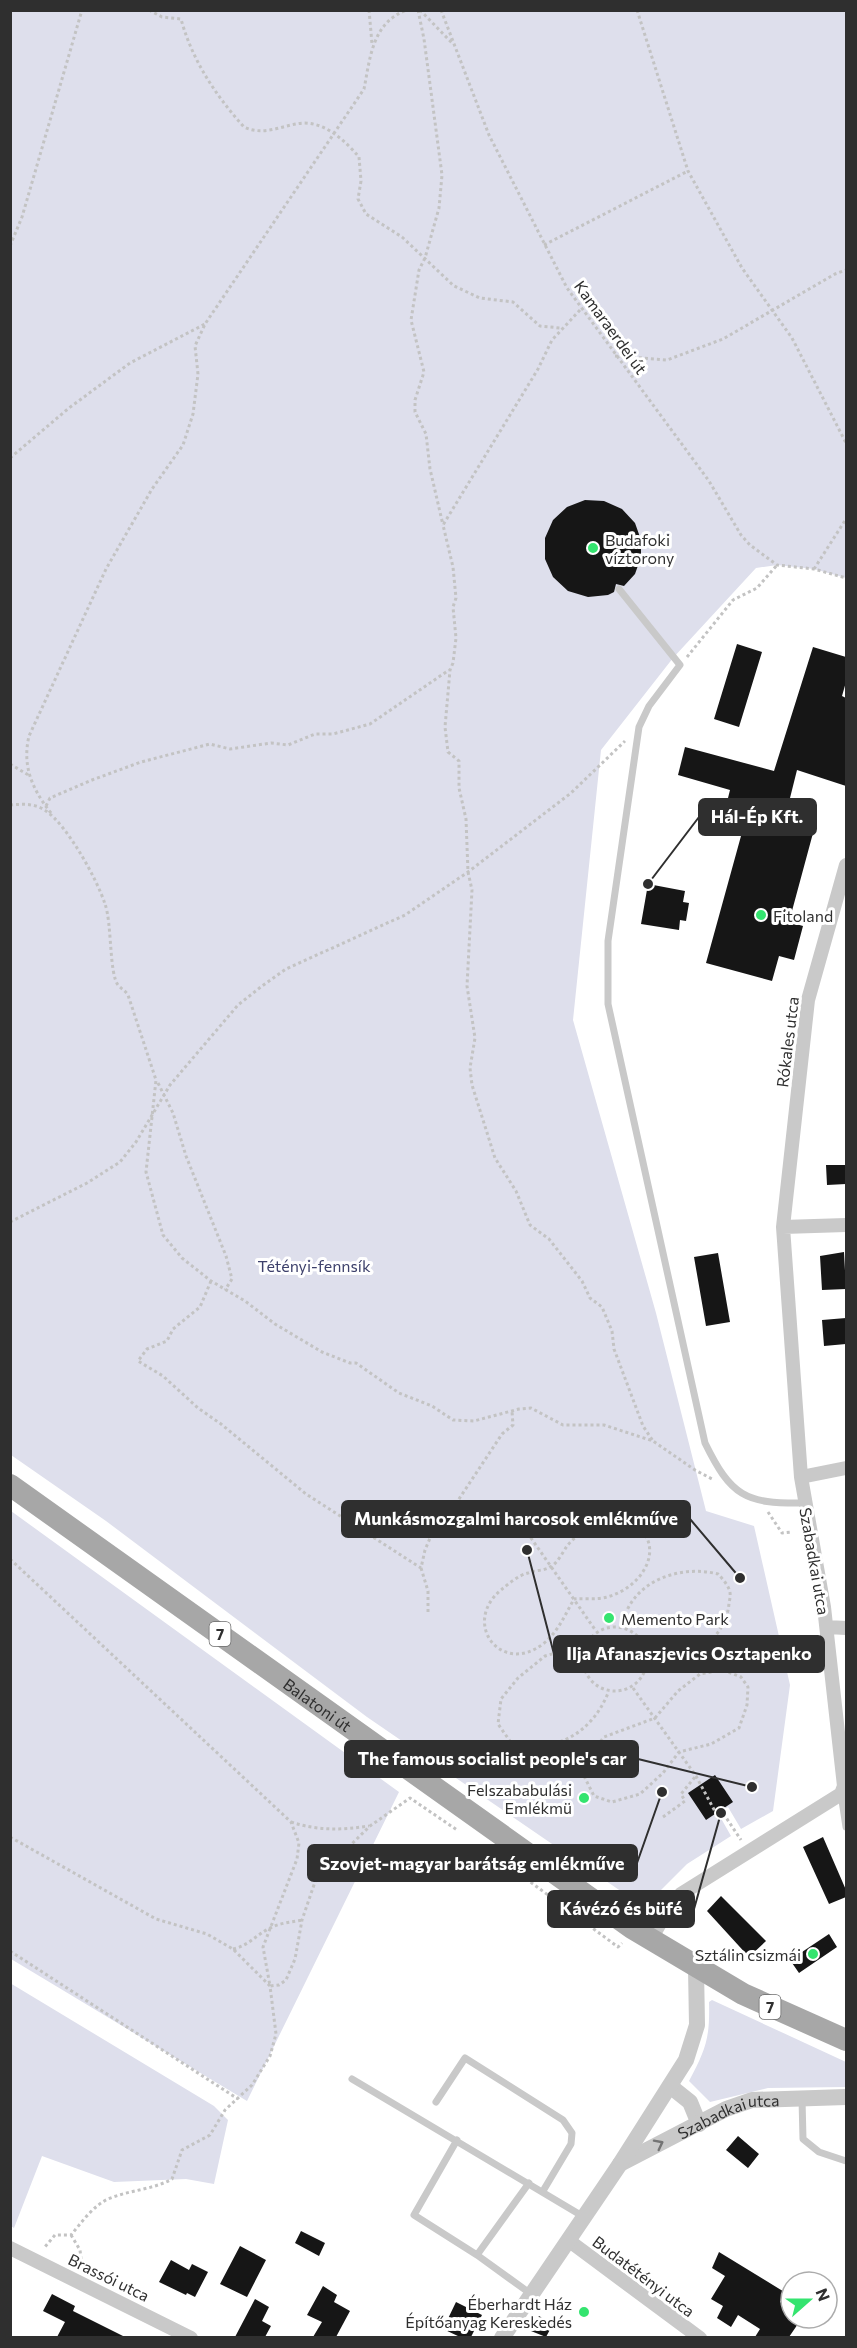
<svg xmlns="http://www.w3.org/2000/svg" width="857" height="2348" viewBox="0 0 857 2348" font-family="Commissioner,sans-serif">
<rect width="100%" height="100%" fill="#fff"/>
<!-- green -->
<path fill="#dedfec" d="M 11,11 L 846,11 L 846,578 L 814,569 L 777,565 L 756,568 L 673,658 L 601,750 L 573,1020 L 656,1313 L 706,1511 L 754,1526 L 790,1685 L 773,1811 L 741,1829 L 728,1807 L 718,1813 L 731,1836 L 687,1864 L 644,1907 L 367,1717 L 106,1521 L 11,1455 Z
M 11,1511 L 399,1792 L 247,2101 L 11,1959 Z
M 10,1983 L 214,2106 L 228,2120 L 214,2184 L 186,2179 L 114,2182 L 42,2156 L 14,2228 L 11,2226 Z
M 712,2000 L 846,2062 L 846,2087 L 768,2088 L 710,2102 L 689,2081 C 706,2049 710,2038 709,2002 Z"/>
<!-- building -->
<path fill="#161616" d="M 585,500 L 604,501 L 622,509 L 635,523 L 641,540 L 641,557 L 635,574 L 624,586 L 616,584 L 614,592 L 608,595 L 588,597 L 568,591 L 553,577 L 545,559 L 545,538 L 553,520 L 567,507 Z
M 737,644 L 762,652 L 739,727 L 714,719 Z
M 813,647 L 846,657 L 846,682 L 842,696 L 846,698 L 846,786 L 797,770 L 786,814 L 816,822 L 789,922 L 803,926 L 794,960 L 779,956 L 772,981 L 706,963 L 741,836 L 720,830 L 730,790 L 678,775 L 685,747 L 774,771 Z
M 648,884 L 685,891 L 683,902 L 689,903 L 686,921 L 680,920 L 679,930 L 641,924 Z
M 826,1165 L 846,1165 L 846,1184 L 827,1185 Z
M 844,1252 L 846,1289 L 822,1290 L 820,1256 Z
M 718,1253 L 730,1322 L 706,1326 L 694,1257 Z
M 846,1318 L 846,1344 L 824,1346 L 822,1320 Z
M 715,1775 L 733,1802 L 706,1820 L 688,1793 Z
M 823,1837 L 846,1890 L 846,1897 L 829,1904 L 803,1847 Z
M 721,1896 L 766,1941 L 749,1957 L 707,1911 Z
M 829,1934 L 837,1947 L 799,1973 L 790,1960 Z
M 738,2136 L 759,2154 L 748,2168 L 726,2150 Z
M 301,2231 L 325,2243 L 319,2256 L 295,2243 Z
M 240,2246 L 266,2260 L 247,2297 L 220,2284 Z
M 719,2252 L 786,2293 L 780,2302 L 791,2309 L 791,2318 L 802,2318 L 789,2337 L 755,2337 L 760,2329 L 738,2315 L 731,2327 L 717,2318 L 723,2306 L 711,2299 L 725,2276 L 712,2268 Z
M 171,2260 L 189,2270 L 192,2264 L 208,2272 L 195,2297 L 187,2293 L 186,2295 L 159,2282 Z
M 323,2286 L 337,2295 L 334,2302 L 350,2311 L 336,2337 L 313,2337 L 322,2322 L 307,2315 Z
M 52,2294 L 75,2306 L 73,2311 L 125,2337 L 57,2337 L 65,2322 L 43,2311 Z
M 255,2299 L 269,2307 L 262,2321 L 271,2326 L 265,2337 L 235,2337 Z
M 456,2302 L 482,2315 L 471,2337 L 460,2337 L 443,2329 Z
M 539,2316 L 553,2324 L 546,2337 L 531,2331 Z"/>
<g fill="none" stroke-linecap="round" stroke-linejoin="round">
<!-- path -->
<path stroke="#c3c3c3" stroke-width="3" stroke-dasharray="3 3" stroke-linecap="butt" d="M 149,10 L 162,17 L 181,19 C 192,60 216,96 244,127 C 265,137 284,124 304,123 C 327,123 346,142 359,157 L 361,181 L 358,199 L 366,214 L 402,237 L 454,286 L 480,298 L 513,302 L 540,326 L 560,328
M 369,10 L 372,44
M 418,10 L 424,39 L 442,175 L 439,208 L 425,258 L 419,270 L 411,320 L 424,372 L 415,400 L 415,412 L 426,434 L 430,469 L 443,525
M 420,10 L 452,43
M 441,10 L 489,135 L 567,288 L 709,481 L 741,535 L 750,545 L 777,565 L 814,569 L 846,578
M 637,10 L 688,171 L 742,268 L 792,338 L 846,443
M 544,245 L 688,171
M 10,246 L 22,217 L 82,10
M 580,310 L 552,340 L 538,369 L 443,525 L 453,567 L 456,598 L 453,607 L 456,638 L 453,663 L 450,670 L 445,727 L 448,752 L 459,761 L 459,788 L 466,819 L 468,872 L 472,890 L 467,986 L 475,1038 L 470,1068 L 472,1085 L 495,1158 L 516,1191 L 530,1225 L 549,1239 L 582,1281 L 590,1298 L 602,1307 L 612,1331 L 614,1349 L 643,1426 L 653,1441
M 615,356 L 667,360 L 723,339 L 835,274 L 846,270
M 10,458 L 69,408 L 130,363 L 205,324
M 814,569 L 846,519
M 687,657 L 733,600 L 757,588 L 777,565
M 10,764 L 30,776
M 10,805 C 23,804 35,803 46,811 C 67,825 97,879 105,904 C 112,923 109,973 118,985 C 121,989 125,990 128,995 L 156,1080 L 146,1172 L 163,1235 L 182,1258 L 211,1281 L 245,1301 L 275,1324 L 322,1352 L 350,1363 L 356,1363 L 399,1393 L 432,1406 L 453,1420 L 474,1421 L 519,1409 L 531,1408 L 563,1425 L 604,1425 L 653,1441 L 695,1470 L 712,1479
M 46,806 L 50,798 L 92,780 L 141,762 L 210,744 L 230,749 L 271,743 L 288,745 L 315,734 L 333,734 L 370,724 L 449,670
M 51,813 C 32,789 22,766 29,736 L 106,569 L 152,489 L 183,445 L 193,414 L 198,374 L 195,346 L 205,324 L 364,89 C 370,59 372,22 407,10
M 158,1083 L 173,1113 L 186,1156 L 226,1256 L 232,1279 L 225,1290
M 10,1222 L 87,1183 L 120,1162 L 136,1142 L 170,1085 L 238,1005 L 262,986 L 286,969 L 405,915 L 468,872 L 571,793 L 625,741
M 211,1281 L 200,1307 L 173,1329 L 167,1341 L 147,1349 L 138,1361 L 163,1376 L 198,1408 L 221,1424 L 306,1494 L 421,1568 L 425,1550 L 433,1531 L 441,1526 L 447,1511 L 457,1502 L 502,1434 L 513,1425 L 512,1411
M 768,1512 L 782,1533 L 791,1532
M 622,1517 C 671,1537 648,1586 607,1597 C 597,1600 584,1598 574,1599 C 565,1615 558,1632 543,1644 C 501,1676 461,1623 501,1590 C 508,1584 519,1575 528,1573 C 535,1570 544,1571 550,1567 C 557,1564 563,1552 567,1546 C 582,1528 600,1522 622,1517 Z
M 517,1518 L 596,1631
M 10,1559 L 291,1822 L 299,1843 L 297,1859 L 263,1947 L 270,1986 L 279,1985 L 286,1980 L 295,1959 L 302,1920 L 316,1879 L 370,1826 L 410,1798 L 457,1830
M 421,1568 L 428,1591 L 428,1612
M 622,1626 C 630,1582 678,1564 718,1574 C 722,1578 727,1584 729,1589 C 731,1593 730,1599 729,1603 C 727,1639 682,1671 648,1669
M583 1659a32 32 0 1 1 64 0a32 32 0 1 1-64 0Z
M 582,1650 L 566,1650 L 545,1656 L 518,1678 L 501,1699 L 498,1724 L 512,1744 C 555,1754 592,1733 608,1693
M 723,1670 L 741,1677 L 748,1687 L 747,1705 L 739,1728 L 711,1744 L 679,1752 L 663,1773 L 640,1794 L 612,1802 L 594,1796 L 585,1778 L 588,1757 L 604,1737 L 655,1718 L 678,1691 L 700,1674 Z
M 633,1688 L 696,1776 L 718,1817 L 723,1813 L 741,1840
M 663,1817 L 685,1801 L 681,1794 L 695,1777
M 291,1822 C 318,1831 342,1830 369,1826
M 10,1837 L 156,1919 L 207,1934 L 233,1949 L 270,1986 L 276,2034 L 270,2056 L 252,2085 L 225,2110 L 210,2135 L 182,2150 L 172,2179 C 152,2190 129,2190 108,2199 C 93,2206 81,2223 71,2235 L 55,2235 L 44,2248
M 521,1875 L 618,1947 L 622,1943
M 233,1949 C 248,1946 256,1935 270,1928 C 280,1923 291,1922 302,1920
M 10,1951 L 238,2099
M 71,2235 L 80,2250 L 82,2267"/>
<!-- service -->
<path stroke="#c9c9c9" stroke-width="7" d="M 619,589 L 680,665 L 649,706 L 639,727 L 608,941 L 608,1004 L 705,1443 C 731,1496 745,1504 804,1503
M 841,1794 L 846,1827
M 352,2079 L 584,2217
M 802,2099 L 803,2139 L 819,2152 L 846,2161
M 436,2102 L 465,2058 L 563,2120 L 572,2133 L 571,2144 L 543,2191
M 457,2140 L 414,2215 L 477,2255 L 529,2183
M 477,2255 L 531,2294"/>
<!-- minor -->
<path stroke="#c9c9c9" stroke-width="14" d="M 783,1227 L 846,1225
M 801,1477 L 846,1468
M 827,1627 L 846,1628
M 651,1939 L 670,1906 L 681,1894 L 841,1794 L 844,1786 L 824,1607 L 801,1477 L 783,1227 L 808,1000 L 846,865
M 568,2240 L 700,2338
M 10,2248 L 191,2338"/>
<!-- tertiary -->
<g stroke="#c9c9c9" stroke-width="16">
<path d="M 670,2086 L 690,2102 L 699,2124"/>
<path id="s1" d="M 620,2164 L 726,2109 L 752,2100 L 846,2097"/>
<path d="M 502,2338 L 620,2164 L 686,2060 L 697,2025 L 696,1968"/>
</g>
<!-- primary -->
<path stroke="#a7a7a7" stroke-width="22" id="s2" d="M 10,1485 L 632,1928 L 743,1994 L 846,2040"/>
</g>
<!-- one-way arrows -->
<defs><path id="oneway-chevron" d="M-2-3.5L2.5 0L-2 3.5" fill="none" stroke-width="1.6" stroke-linecap="round" stroke-linejoin="round" transform="scale(1.5)"/></defs>
<use stroke="#747474" href="#oneway-chevron" transform="translate(659 2144) rotate(-27)"/>
<!-- markers -->
<g fill="#34e46f" stroke="#fff" stroke-width="2">
<circle cx="593" cy="548" r="6"/>
<circle cx="761" cy="915" r="6"/>
<circle cx="609" cy="1618" r="6"/>
<circle cx="584" cy="1798" r="6"/>
<circle cx="813" cy="1954" r="6"/>
<circle cx="584" cy="2312" r="6"/>
</g>
<g text-anchor="middle" dominant-baseline="central" stroke-width="6" stroke-linejoin="round" paint-order="stroke">
<!-- shield labels -->
<g fill="#fff" stroke="#6d6d6d" stroke-width="1.5">
<rect x="209.5" y="1622" width="21" height="24" rx="4.5"/>
<rect x="759.5" y="1995" width="21" height="24" rx="4.5"/>
</g>
<g font-size="15" font-weight="bold" fill="#2f2f2f">
<text x="220" y="1634">7</text>
<text x="770" y="2007">7</text>
</g>
<!-- street labels -->
<g font-size="16" fill="#2f2f2f" stroke="#fff">
<text transform="translate(611 327) rotate(54)">Kamaraerdei út</text>
<text transform="translate(787 1042) rotate(-83)">Rókales utca</text>
<text transform="translate(815 1561) rotate(80)">Szabadkai utca</text>
<text stroke="none"><textPath href="#s2" startOffset="378">Balatoni út</textPath></text>
<text stroke="none"><textPath href="#s1" startOffset="120">Szabadkai utca</textPath></text>
<text transform="translate(644 2276) rotate(37)">Budatétényi utca</text>
<text transform="translate(109 2277) rotate(26)">Brassói utca</text>
</g>
<!-- poi labels -->
<g font-size="16" fill="#2f2f2f" stroke="#fff" text-anchor="start">
<text x="605" y="539">Budafoki<tspan x="605" dy="18">víztorony</tspan></text>
<text x="773" y="915">Fitoland</text>
<text x="621" y="1618">Memento Park</text>
<text x="572" y="1789" text-anchor="end">Felszababulási<tspan x="572" dy="18">Emlékmü</tspan></text>
<text x="801" y="1954" text-anchor="end">Sztálin csizmái</text>
<text x="572" y="2303" text-anchor="end">Éberhardt Ház<tspan x="572" dy="18">Építőanyag Kereskedés</tspan></text>
</g>
<!-- park labels -->
<g font-size="16" fill="#3d406b" stroke="#fff">
<text x="314" y="1265">Tétényi-fennsík</text>
</g>
</g>
<!-- callouts -->
<path fill="none" stroke="#2f2f2f" stroke-width="2" d="M648 884L699 817M740 1578L690 1519M527 1550L554 1654M752 1787L638 1759M662 1792L637 1863M721 1813L694 1909"/>
<g fill="#2f2f2f" stroke="#fff" stroke-width="2">
<circle cx="648" cy="884" r="6"/>
<circle cx="740" cy="1578" r="6"/>
<circle cx="527" cy="1550" r="6"/>
<circle cx="752" cy="1787" r="6"/>
<circle cx="662" cy="1792" r="6"/>
<circle cx="721" cy="1813" r="6"/>
</g>
<g fill="#2f2f2f" stroke="#2f2f2f" stroke-width="2">
<rect x="699" y="799" width="117" height="36" rx="6"/>
<rect x="342" y="1501" width="348" height="36" rx="6"/>
<rect x="554" y="1636" width="270" height="36" rx="6"/>
<rect x="345" y="1741" width="293" height="36" rx="6"/>
<rect x="308" y="1845" width="329" height="36" rx="6"/>
<rect x="548" y="1891" width="146" height="36" rx="6"/>
</g>
<g font-size="18" text-anchor="middle" font-weight="bold" fill="#fff">
<text x="757" y="823">Hál-Ép Kft.</text>
<text x="516" y="1525">Munkásmozgalmi harcosok emlékműve</text>
<text x="689" y="1660">Ilja Afanaszjevics Osztapenko</text>
<text x="492" y="1765">The famous socialist people's car</text>
<text x="472" y="1870">Szovjet-magyar barátság emlékműve</text>
<text x="621" y="1915">Kávézó és büfé</text>
</g>
<!-- border -->
<rect width="857" height="2348" fill="none" stroke="#2f2f2f" stroke-width="24"/>
<!-- north arrow -->
<g transform="translate(809 2300) rotate(69)"><circle r="28" fill="#ffffff" stroke="#acacac" stroke-width="1.5"/>
<path d="M0-4.5L10 22L0 15L-10 22Z" fill="#34e46f"/>
<text y="-9" font-size="16" font-weight="bold" text-anchor="middle" fill="#2f2f2f">N</text>
</g>
</svg>
